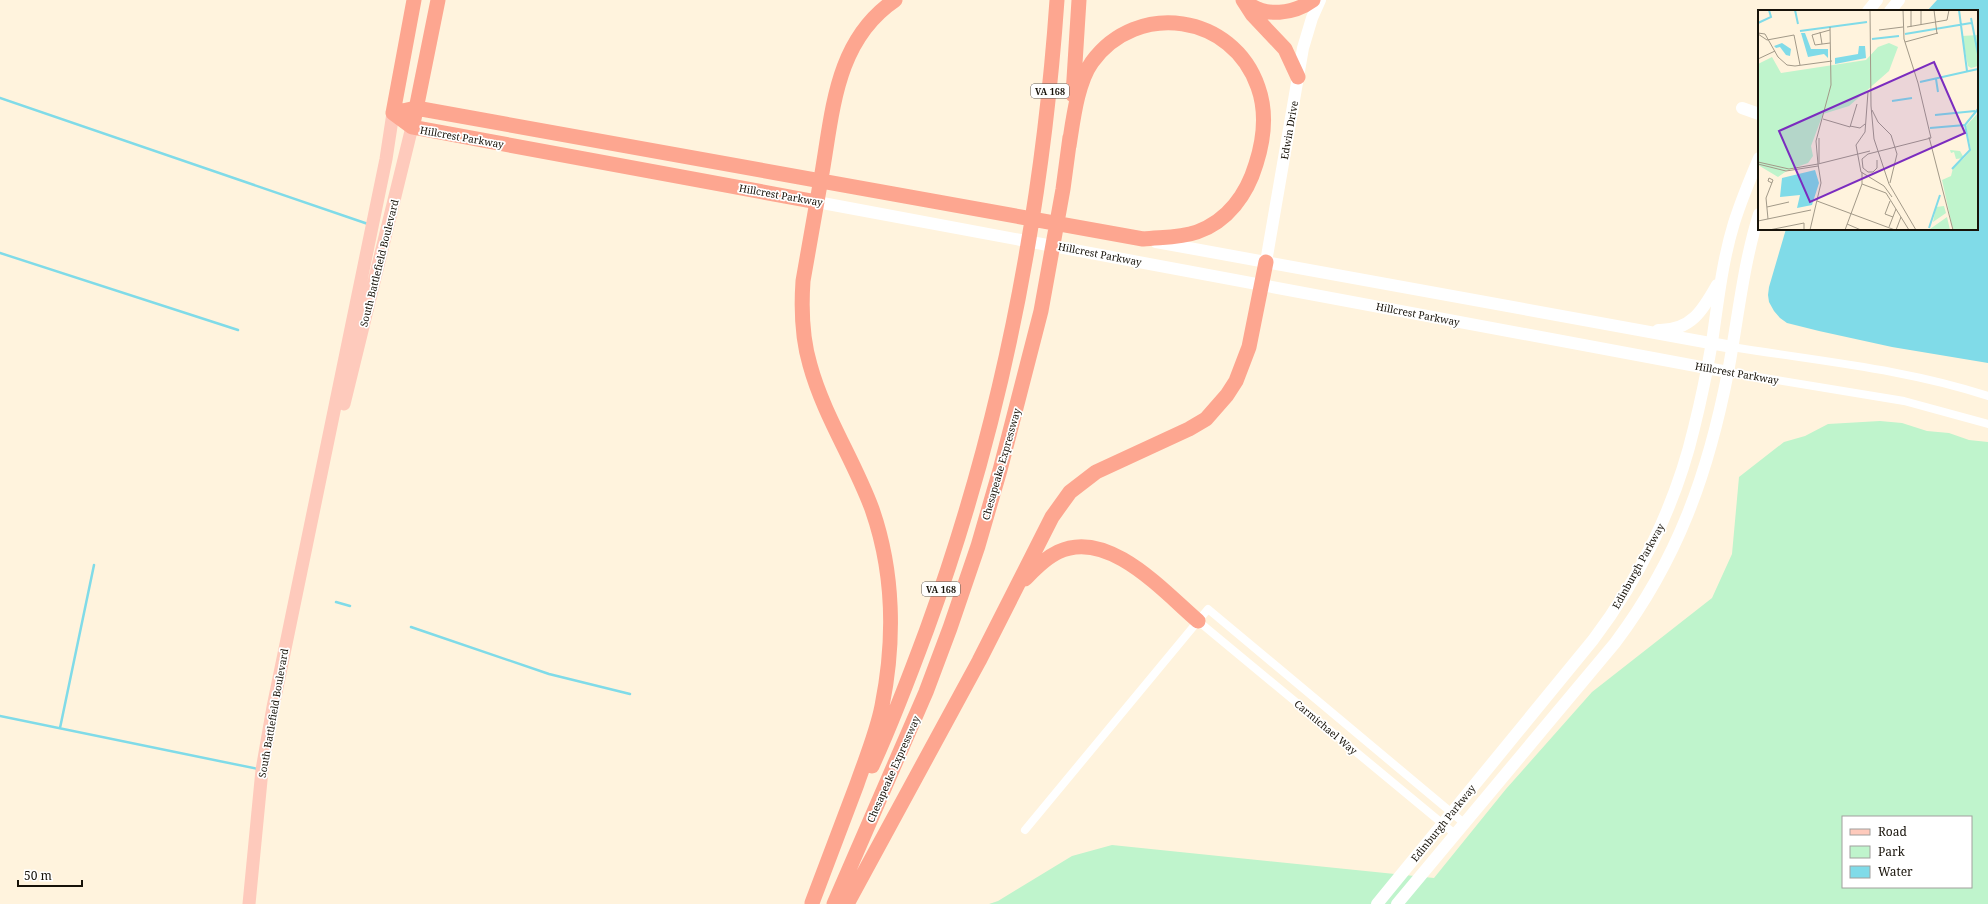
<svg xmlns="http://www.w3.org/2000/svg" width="1988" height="904" viewBox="0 0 1988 904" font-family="'Noto Serif',serif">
<rect width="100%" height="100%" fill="#fff3dd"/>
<!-- green -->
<path fill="#bff4cc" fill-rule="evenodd" d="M 1880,421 L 1902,423 L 1927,431 L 1949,433 L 1969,440 L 1988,442 L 1988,904 L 989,904 L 998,901 L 1072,856 L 1112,845 L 1434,878 L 1506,789 L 1592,692 L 1712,598 L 1732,554 L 1739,477 L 1784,442 L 1805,436 L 1828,424 ZM 1843,817 L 1971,817 L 1971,887 L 1843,887 Z"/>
<!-- water -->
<path fill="#80dbe8" d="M 1937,0 L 1988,0 L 1988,363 L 1892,347 L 1819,331 L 1787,323 L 1780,318 L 1774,311 L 1769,302 L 1768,295 L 1769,287 L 1786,229 L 1977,229 L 1977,11 L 1927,11 Z"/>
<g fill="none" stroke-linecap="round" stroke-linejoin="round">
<!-- stream -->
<path stroke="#80dbe8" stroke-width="2.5" d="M 0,98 L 368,224
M 0,253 L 238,330
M 336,602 L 350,606
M 411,627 L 549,674 L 630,694
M 0,716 L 258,769
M 60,728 L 94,565"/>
<!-- street -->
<path stroke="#fff" stroke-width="8" d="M 1732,347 C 1818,361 1906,369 1988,396
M 1728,372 L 1904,401 L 1988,424
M 1198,621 L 1455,834
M 1025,830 L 1208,609 L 1464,823"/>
<!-- secondary -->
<path stroke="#fff" stroke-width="12" d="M 1868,11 L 1877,0
M 1890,11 L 1899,0
M 1742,108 L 1759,114
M 817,202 L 1728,372
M 1156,242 L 1732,347
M 1266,262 L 1303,48 L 1312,18 L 1320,0
M 1658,330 C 1691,331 1703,310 1717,285
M 1377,904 L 1593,640 C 1640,578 1676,504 1694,428 C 1701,400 1707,371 1712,342 C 1718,302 1722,262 1734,223 C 1741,201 1750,179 1759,158
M 1397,904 L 1615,643 C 1678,559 1708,474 1728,372 C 1738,319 1743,265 1759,214"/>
<!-- primary -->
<path stroke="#fecabc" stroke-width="13" d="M 344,404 L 412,127
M 249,904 L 262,770 L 273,707 L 386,159 L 393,113"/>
<!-- highway -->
<path stroke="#fda690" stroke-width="15" d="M 1243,0 L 1252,14 L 1285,49 L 1298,77
M 1246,2 C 1265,18 1294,14 1313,0
M 1073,95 L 1079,0
M 393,113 L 416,108 L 1143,239 C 1161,237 1180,238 1197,232 C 1228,221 1247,194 1256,164 C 1264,139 1267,112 1258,87 C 1233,14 1137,0 1092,62 C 1077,83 1073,121 1069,146
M 393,113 L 412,127 L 817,202
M 393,113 L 414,0
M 414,119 L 438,0
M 1025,579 C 1035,569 1045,558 1058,552 C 1108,528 1163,591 1198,621
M 872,766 C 893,721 910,675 927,629 C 1001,426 1042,215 1057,0
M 812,903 C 827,863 842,823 857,784 C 866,758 877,732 882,706 C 895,641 894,572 872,509 C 854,460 824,416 810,365 C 802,338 801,310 803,281 C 809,245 816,209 822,173 C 833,109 836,40 895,0
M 834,904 L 926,692 L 950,628 L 978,546 L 1000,470 L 1041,311 L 1063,189 L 1070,137
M 847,904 L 979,661 L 1052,517 L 1070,492 L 1096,472 L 1189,429 L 1206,419 L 1227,395 L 1236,381 L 1249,347 L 1266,262"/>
</g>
<g text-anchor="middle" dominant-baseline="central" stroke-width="3.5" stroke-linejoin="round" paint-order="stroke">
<!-- shield labels -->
<g fill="#fff" stroke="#5d5953" stroke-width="1">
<rect x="1031" y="84" width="38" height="14" rx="3"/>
<rect x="922" y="582" width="38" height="14" rx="3"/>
</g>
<g font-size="9" font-weight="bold" fill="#171209">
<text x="1050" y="91">VA 168</text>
<text x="941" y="589">VA 168</text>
</g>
<!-- street labels -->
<g font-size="10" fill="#171209" stroke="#fff">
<text transform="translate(1289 130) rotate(-80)">Edwin Drive</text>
<text transform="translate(462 137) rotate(10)">Hillcrest Parkway</text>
<text transform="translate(781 195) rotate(10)">Hillcrest Parkway</text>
<text transform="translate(1100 254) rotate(11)">Hillcrest Parkway</text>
<text transform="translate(379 263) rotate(-76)">South Battlefield Boulevard</text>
<text transform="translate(1418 314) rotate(11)">Hillcrest Parkway</text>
<text transform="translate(1737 373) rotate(10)">Hillcrest Parkway</text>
<text transform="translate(1001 464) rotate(-74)">Chesapeake Expressway</text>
<text transform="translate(1638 566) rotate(-61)">Edinburgh Parkway</text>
<text transform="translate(273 713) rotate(-80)">South Battlefield Boulevard</text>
<text transform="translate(1326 727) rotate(40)">Carmichael Way</text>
<text transform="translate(893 769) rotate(-66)">Chesapeake Expressway</text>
<text transform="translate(1443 823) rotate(-51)">Edinburgh Parkway</text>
</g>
</g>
<!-- overview -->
<g transform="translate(1758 10)">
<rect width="220" height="220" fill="#fff3dd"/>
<path d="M 220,25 L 220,56 L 213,58 L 210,56 L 204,26 ZM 131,33 L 140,37 L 131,61 L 91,96 L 65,104 L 53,136 L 55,146 L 50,153 L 30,160 L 20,167 L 0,155 L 0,54 L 14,47 L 23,63 L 108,50 L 120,37 ZM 220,103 L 220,220 L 195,220 L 184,170 L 193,166 L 195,158 L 206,148 L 198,149 L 196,142 L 193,143 L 192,140 L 202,141 L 206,148 L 213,140 L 208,116 ZM 186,196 L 188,203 L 175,212 L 178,197 ZM 189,207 L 192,220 L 172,220 L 172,219 Z" fill="#bff4cc"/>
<path d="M 43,23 L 47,23 L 53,39 L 70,39 L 70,48 L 66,44 L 50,47 ZM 24,33 L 33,39 L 32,46 L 28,45 L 22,37 L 18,38 L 16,36 ZM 101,36 L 107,36 L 108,48 L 77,54 L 77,48 L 100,44 ZM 57,160 L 61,173 L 54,195 L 39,198 L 42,185 L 22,187 L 24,168 Z" fill="#80dbe8"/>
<path fill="none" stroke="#80dbe8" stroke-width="2" d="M 37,0 L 40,14M 201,0 L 209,61M 213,8 L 220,44M 0,13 L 13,7 L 11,0M 42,21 L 109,12M 147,24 L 213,13M 114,29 L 141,26M 178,69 L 180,82M 162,72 L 220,59M 134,91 L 154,88M 177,105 L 217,101M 172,118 L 207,115 L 220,99M 194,159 L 212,140 L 207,115M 171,218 L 182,185"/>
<path fill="none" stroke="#a29988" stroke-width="1" d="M 112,0 L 113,96 L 116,129 L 131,174 L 158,220M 145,0 L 146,29 L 160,73 L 173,128M 153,0 L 153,17M 176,0 L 179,24M 163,15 L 163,0M 149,17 L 189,10 L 191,0M 72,20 L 54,25 L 57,35 L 72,33M 121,20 L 145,17M 62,22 L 64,34M 0,23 L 7,24 L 20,47 L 29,55 L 37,56 L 74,51M 0,24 L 9,30 L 36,25 L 42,55M 147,32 L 180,23M 0,49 L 17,41M 114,100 L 120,112 L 133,125 L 139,144 L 132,173M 65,109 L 92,117 L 99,94M 92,116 L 102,118 L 107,114M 171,127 L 195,220M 61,128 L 61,153M 100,146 L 103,162M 100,146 L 98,135 L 107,122 L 110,82M 119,150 L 119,158 L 115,162 L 110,162 L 105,158 L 104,149 L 110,144 L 173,128M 0,152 L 31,159 L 60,154 L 58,131 L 73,75 L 72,17M 0,154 L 28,161 L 60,156M 103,162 L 126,176 L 134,187M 104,174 L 128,183 L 151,220M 59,191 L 137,220M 132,191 L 127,204 L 135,207M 9,197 L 31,192M 10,209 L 8,188 L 15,170 L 11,168 L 10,171 L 14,173M 0,211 L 53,200M 89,214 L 103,220M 131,217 L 138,199M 11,220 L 46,213 L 46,220M 52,220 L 63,173 L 60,154 L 112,141M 87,220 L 104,174 L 104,162M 138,220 L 143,207"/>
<path fill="#7b2cbf" fill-opacity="0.15" stroke="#7b2cbf" stroke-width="2" d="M 176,52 L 207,123 L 52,192 L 21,121 Z"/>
<rect width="220" height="220" fill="none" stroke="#171209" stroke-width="2"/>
</g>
<!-- legend -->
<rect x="1842" y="816" width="130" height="72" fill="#ffffff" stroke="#a2a09d"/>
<rect x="1850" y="829" width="20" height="6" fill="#fecabc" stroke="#a2a09d"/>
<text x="1878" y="836" font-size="12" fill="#171209">Road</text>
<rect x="1850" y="846" width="20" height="12" fill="#bff4cc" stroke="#a2a09d"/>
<text x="1878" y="856" font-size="12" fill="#171209">Park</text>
<rect x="1850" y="866" width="20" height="12" fill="#80dbe8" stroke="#a2a09d"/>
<text x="1878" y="876" font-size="12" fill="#171209">Water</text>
<!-- scale -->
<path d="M18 880v6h64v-6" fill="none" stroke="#171209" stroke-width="2"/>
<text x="24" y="880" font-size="12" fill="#171209" stroke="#ffffff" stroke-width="3" paint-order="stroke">50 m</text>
</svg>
